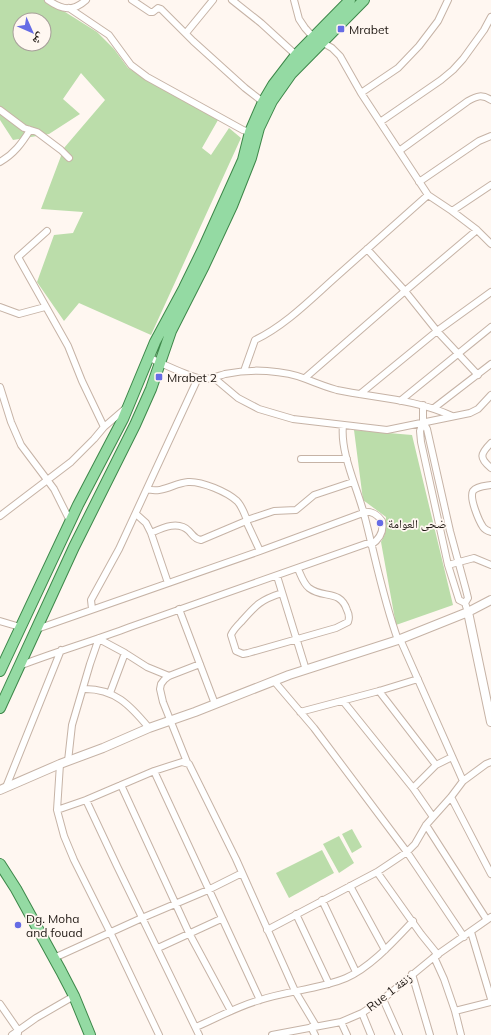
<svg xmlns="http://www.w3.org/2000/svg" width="491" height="1035" viewBox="0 0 491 1035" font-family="Mulish,'Noto Naskh Arabic',sans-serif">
<rect width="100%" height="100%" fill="#fff7f1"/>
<!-- green -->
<path fill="#bda" fill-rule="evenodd" d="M 0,0 L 46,0 L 97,32 L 114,49 L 128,68 L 218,120 L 202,148 L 211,155 L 229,128 L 241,138 L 151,335 L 79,303 L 64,321 L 37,282 L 54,235 L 73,233 L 83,212 L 41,209 L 64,148 L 105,100 L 81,73 L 63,99 L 80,114 L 49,134 L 13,140 L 0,120 ZM 20,20 L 44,20 L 44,44 L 20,44 Z
M 354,430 L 412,435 L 453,605 L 396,625 L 381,542 L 385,534 L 386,517 L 363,500 Z
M 352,829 L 362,847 L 352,853 L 342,834 Z
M 339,836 L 354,863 L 339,873 L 323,844 Z
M 322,850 L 334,873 L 289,898 L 276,873 Z"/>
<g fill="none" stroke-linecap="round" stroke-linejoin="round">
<!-- minor casing -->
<g stroke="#c6b3a6" stroke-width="8">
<path id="minor" d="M 48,0 C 62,10 73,12 86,0
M 132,0 L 150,12 L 153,12 L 158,8 L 161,9 L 193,41 L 245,88 L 263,102
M 232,0 L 261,23 L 296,55
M 294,0 L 299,19 L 305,28 L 313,37 L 332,48 L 340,56 L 361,93 L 428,195 L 452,211 L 477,230 L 491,244
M 69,8 L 109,35 L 131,65 L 147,77 L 243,130 L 250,132
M 186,33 L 213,0
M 361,93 L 398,68 L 419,46 L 438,21 L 448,0
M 0,110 L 24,128 L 37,132 L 61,150 L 69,158
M 380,122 L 441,80 L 453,70 L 463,59 L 484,30 L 491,17
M 399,151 L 468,101 C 477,96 482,94 491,100
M 0,162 C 14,154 22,143 30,130
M 419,182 L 479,141 L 491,136
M 452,211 L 491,185
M 47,231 L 18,257 L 68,346 L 82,381 L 104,427
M 367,249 L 405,291 L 437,331 L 478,375
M 0,307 L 19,314 L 45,307
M 148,357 C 158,362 194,379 204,379 C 211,379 218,376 225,374 C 239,371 253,370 267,371 C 280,372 294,374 306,379 C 316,383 326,387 337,390 C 376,398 415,399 452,416
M 244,371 L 255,340 C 286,325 311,299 337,276 C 367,249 398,222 428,195
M 213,377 L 238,398 L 259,409 L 293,419 L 387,430 L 470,413 L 478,409 L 491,395
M 305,378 L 405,291 L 477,230
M 0,387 L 11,422 L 21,445 L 54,489 L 70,521
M 360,394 L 437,331 L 491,292
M 400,401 L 491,327
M 423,405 L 423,422 L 420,431 L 421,442 L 448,565 L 459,600 L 465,603 L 468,612
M 434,408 L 491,364
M 423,422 L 427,429 L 450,531 L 466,590 L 468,598 L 465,603
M 343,425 C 340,453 357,487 364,514 C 375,556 383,599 398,640
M 491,443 C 480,454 479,458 491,468
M 301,459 L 347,459
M 491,485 C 486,486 477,486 473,491 C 469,498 479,521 483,527 C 485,530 488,531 491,532
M 147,489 C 162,494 174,483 188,482 C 202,481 227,492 237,501 C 242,506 244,513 247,520 L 246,521
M 363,512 C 372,511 377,514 382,521 C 384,531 380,539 371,545
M 136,514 L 146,523 L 151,533
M 0,516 L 71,462 L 94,439 L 104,427 L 126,408
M 247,520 L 274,511 L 296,510 L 314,495 L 353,482
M 448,565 L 474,558 L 491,565
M 277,576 L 306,670
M 168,583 L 151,533 C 162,528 178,520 189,531 C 193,535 194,539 201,540 L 246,521 L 260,551
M 282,593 C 260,600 256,605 241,622 C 237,626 233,630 231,635 L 236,651 L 243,654 L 248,653 L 336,628 L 348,622 C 350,617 349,614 347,610 C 340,589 323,599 309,588 C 303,583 301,575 298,569
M 92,609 L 91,600 L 119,549 L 198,378
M 179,609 L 215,704
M 0,621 L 20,627
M 37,629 L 260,551 L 363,513
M 99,639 L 125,653 L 147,667 L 169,676
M 400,639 L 463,781
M 19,666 C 55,652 93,641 130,627 C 210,598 291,571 371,542
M 274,681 L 314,728 L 407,852 L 464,937
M 83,689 C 114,688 130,705 149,728
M 379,691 L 436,765
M 110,693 L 125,653
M 343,701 L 413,788 L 433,817
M 300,712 L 379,691 L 418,679
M 68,761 L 72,725 L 90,664 L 99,638
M 187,762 L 163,702 L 160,689 L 161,684 L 164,680 L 169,676 L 200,664
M 60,764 L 57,810 L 64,836 L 74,860 L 110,932 L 159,1035
M 154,771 L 260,1000
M 121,785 L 189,933 L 231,1011
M 6,787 L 61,650
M 413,788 L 436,765 L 452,757
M 451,797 L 491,874
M 86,800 L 117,866 L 199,1035
M 57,810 L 86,800 L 154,771 L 182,762 L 189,764 L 236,859 L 295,991 L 316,1026
M 426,825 L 487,920
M 377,872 L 421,934 L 438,955
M 350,886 L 385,950
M 322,900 L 356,972
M 296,914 L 329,984
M 267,930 L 377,872 L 407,852 L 415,844 L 426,825 L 451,797 L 463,781 L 486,764 L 491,762
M 471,932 L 491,999
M 158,948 L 221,919
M 434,957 L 444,979 L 455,1011 L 461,1035
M 54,958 L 142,918 L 208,890 L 242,873
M 412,974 L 430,1035
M 383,999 L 399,1035
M 0,1004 L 18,1030 L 18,1033
M 455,1011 L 491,1002
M 362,1013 L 371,1035
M 341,1022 L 347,1035
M 196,1027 C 217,1018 238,1006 260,1000 C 287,991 320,989 346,978 C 371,967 394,941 413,921
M 311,1027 L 315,1035
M 12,1035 L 36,1018 L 74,996
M 272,1035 L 341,1022 L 362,1013 L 383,999 L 434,957 L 491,917"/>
</g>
<!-- tertiary casing -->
<g stroke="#c6b3a6" stroke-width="10">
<path id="tertiary" d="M 468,612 L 491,722
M 0,790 L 60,764 L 103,748 L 149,728 L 195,712 L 289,675 L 398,640 L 468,612 L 491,600"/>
</g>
<!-- primary casing -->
<g stroke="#3d8749" stroke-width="12">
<path id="primary" d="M 0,671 L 78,505 L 123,419 L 155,342 L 184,288 L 203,249 L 243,160 L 250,132 L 263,102 L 273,85 L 296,55 L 350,0
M 0,708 L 74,547 L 135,425 L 151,389 L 171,331 L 204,266 L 232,206 L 251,158 L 259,128 L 272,101 L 291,74 L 364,0
M 0,864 L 16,889 L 61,971 L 74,996 L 90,1035"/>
</g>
<!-- minor -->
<use href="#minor" stroke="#fff" stroke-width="6"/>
<!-- tertiary -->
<use href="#tertiary" stroke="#fff" stroke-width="8"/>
<!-- primary -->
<use href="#primary" stroke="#94daa3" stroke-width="10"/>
</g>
<!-- markers -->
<g fill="#666ce5" stroke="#fff7f1" stroke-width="1.5">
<rect x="337" y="25" width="8" height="8" rx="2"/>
<rect x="155" y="373" width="8" height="8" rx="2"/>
<circle cx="380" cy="523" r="4"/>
<circle cx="18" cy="925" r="4"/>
</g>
<g text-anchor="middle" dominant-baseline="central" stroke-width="3.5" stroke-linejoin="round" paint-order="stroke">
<!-- poi labels -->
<g font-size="12" fill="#201914" stroke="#fff7f1" text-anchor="start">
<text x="349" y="29">Mrabet</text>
<text x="167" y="377">Mrabet 2</text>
<text x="388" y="523">ضحى العوامة</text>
<text x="26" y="918">Dg. Moha<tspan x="26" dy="14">and fouad</tspan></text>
</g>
<!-- street labels -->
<g font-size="12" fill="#201914" stroke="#fff7f1">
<text transform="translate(389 992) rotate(-38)">Rue 1 زنقة</text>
</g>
</g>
<!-- north arrow -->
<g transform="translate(32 32) rotate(135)"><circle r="19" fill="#fff7f1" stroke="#a69e99"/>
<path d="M0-3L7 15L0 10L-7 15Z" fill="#666ce5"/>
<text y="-6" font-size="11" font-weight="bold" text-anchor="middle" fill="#201914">ش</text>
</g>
</svg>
